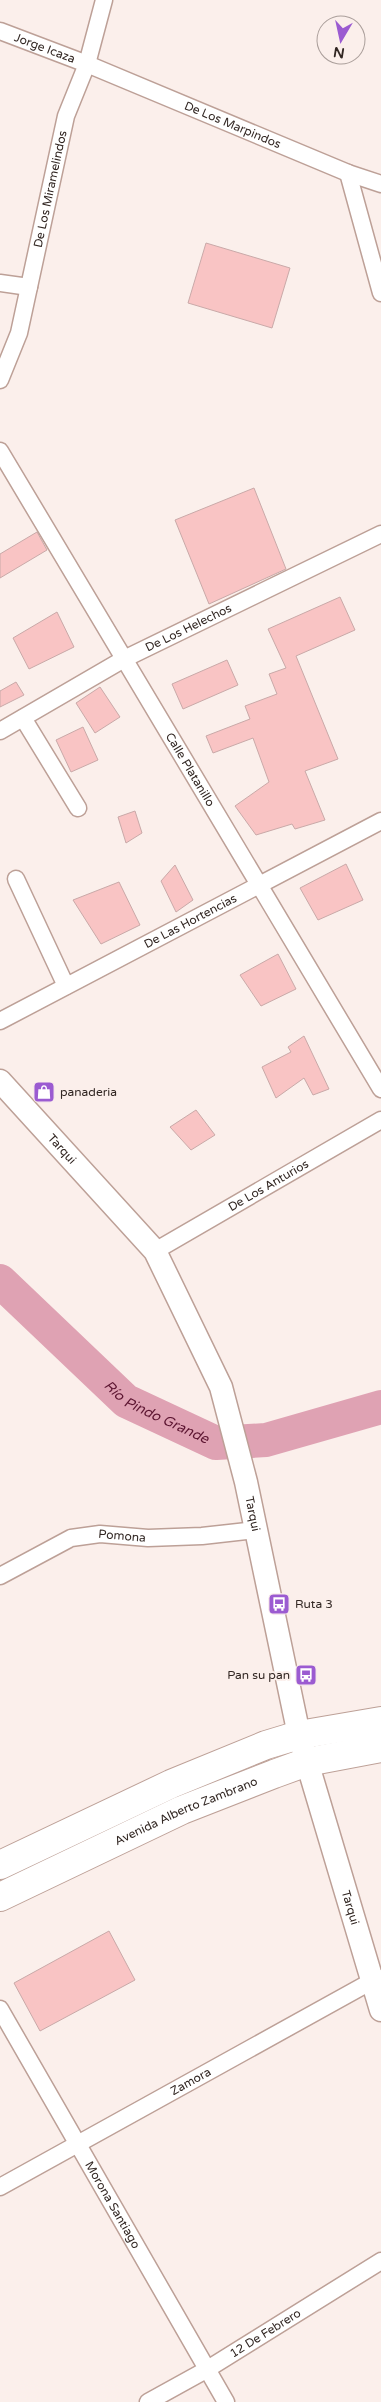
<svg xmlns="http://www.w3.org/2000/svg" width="381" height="2402" viewBox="0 0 381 2402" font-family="'Varela Round',sans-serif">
<rect width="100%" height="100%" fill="#fbefeb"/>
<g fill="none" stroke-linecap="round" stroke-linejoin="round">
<!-- river -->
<path stroke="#dfa2b3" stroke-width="34" id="s1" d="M 0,1281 L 126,1401 L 216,1443 L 266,1440 L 381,1407"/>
</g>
<!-- building -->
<path fill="#f9c4c4" stroke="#c9a9a8" d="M 206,243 L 290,268 L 272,328 L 188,303 Z
M 254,488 L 286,569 L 209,604 L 175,520 Z
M 37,532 L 47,550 L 0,578 L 0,554 Z
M 340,597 L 355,630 L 296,656 L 338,759 L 305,771 L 325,820 L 295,829 L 292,824 L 256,835 L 235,806 L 269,782 L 253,738 L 213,753 L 206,736 L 250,719 L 245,706 L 277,694 L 269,674 L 286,668 L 268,629 Z
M 57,612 L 74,647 L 29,669 L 13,638 Z
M 227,660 L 238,685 L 183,709 L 172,684 Z
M 16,682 L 24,695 L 0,707 L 0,691 Z
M 100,687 L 120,717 L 95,733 L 76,703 Z
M 83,727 L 98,760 L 71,772 L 56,740 Z
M 135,811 L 142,833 L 126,843 L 118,817 Z
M 346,864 L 363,900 L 318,920 L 300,888 Z
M 175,865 L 193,900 L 176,912 L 161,881 Z
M 119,882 L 140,925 L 101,944 L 73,900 Z
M 278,954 L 296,989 L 261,1006 L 240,975 Z
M 304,1036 L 329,1089 L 313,1095 L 304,1078 L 276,1098 L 262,1067 L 291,1052 L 288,1047 Z
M 196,1110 L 215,1135 L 191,1150 L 170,1127 Z
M 109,1931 L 135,1980 L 40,2031 L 14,1983 Z"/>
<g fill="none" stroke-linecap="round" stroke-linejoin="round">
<!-- street casing -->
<g stroke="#bda097" stroke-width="19">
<g id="street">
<path id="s2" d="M 0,31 L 87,64 L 348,173 L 381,184"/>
<path d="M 348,173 L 381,293"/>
<path d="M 0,283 L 29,287"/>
<path id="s3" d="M 0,380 L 19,333 L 66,116 L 87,64 L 104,0"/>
<path id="s4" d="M 0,451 L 381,1089"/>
<path d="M 23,718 L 78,808"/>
<path id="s5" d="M 0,731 L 124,659 L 381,534"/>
<path d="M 16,879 L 66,986"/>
<path id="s6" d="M 0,1021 L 381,821"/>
<path id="s7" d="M 155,1251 L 381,1120"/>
<path id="s8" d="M 0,1576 L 71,1538 L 100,1534 L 148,1538 L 202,1536 L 256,1530"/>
<path id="s9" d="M 0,2009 L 226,2402"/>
<path id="s10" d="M 0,2187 L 372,1981 L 381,1978"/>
<path id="s11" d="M 148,2402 L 206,2370 L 381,2261"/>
</g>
</g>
<!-- secondary casing -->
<g stroke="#bda097" stroke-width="25">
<g id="secondary">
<path id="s12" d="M 0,1081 L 155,1251 L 221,1387 L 246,1482 L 299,1735 L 381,2010"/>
</g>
</g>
<!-- highway casing -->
<g stroke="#bda097" stroke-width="30">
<g id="highway">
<path d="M 0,1865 L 171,1784 L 266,1745 L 299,1735 L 381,1721"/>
<path id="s13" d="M 0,1897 L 182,1810 L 274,1774 L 307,1762 L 381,1748"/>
</g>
</g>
<!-- street -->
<use href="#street" stroke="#fff" stroke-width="16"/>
<!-- secondary -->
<use href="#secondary" stroke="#fff" stroke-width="22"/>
<!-- highway -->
<use href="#highway" stroke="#fff" stroke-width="28"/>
</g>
<!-- icons -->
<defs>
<g id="shop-square" transform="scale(1.125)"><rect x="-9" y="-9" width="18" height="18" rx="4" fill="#9b5bd1" stroke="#fbefeb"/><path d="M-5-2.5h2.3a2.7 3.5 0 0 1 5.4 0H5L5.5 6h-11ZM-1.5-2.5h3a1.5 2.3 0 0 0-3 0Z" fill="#fff"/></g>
<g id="bus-square" transform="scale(1.125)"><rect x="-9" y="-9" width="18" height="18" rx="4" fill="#9b5bd1" stroke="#fbefeb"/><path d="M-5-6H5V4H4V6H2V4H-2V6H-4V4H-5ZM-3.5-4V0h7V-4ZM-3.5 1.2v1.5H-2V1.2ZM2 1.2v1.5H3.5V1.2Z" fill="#fff"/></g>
</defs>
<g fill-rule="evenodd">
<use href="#shop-square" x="44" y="1092"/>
<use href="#bus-square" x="279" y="1604"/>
<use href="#bus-square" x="306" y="1675"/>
</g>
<g text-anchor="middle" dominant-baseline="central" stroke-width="4" stroke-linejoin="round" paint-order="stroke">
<!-- street labels -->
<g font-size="12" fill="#322723" stroke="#fbefeb">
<text stroke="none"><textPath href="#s2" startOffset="48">Jorge Icaza</textPath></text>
<text stroke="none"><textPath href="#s2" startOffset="251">De Los Marpindos</textPath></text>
<text stroke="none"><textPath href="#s3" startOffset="198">De Los Miramelindos</textPath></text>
<text stroke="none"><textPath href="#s5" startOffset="215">De Los Helechos</textPath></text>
<text stroke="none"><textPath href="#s4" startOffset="371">Calle Platanillo</textPath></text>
<text stroke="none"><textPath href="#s6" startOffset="215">De Las Hortencias</textPath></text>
<text stroke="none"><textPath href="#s12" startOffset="92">Tarqui</textPath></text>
<text stroke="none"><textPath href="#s7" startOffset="131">De Los Anturios</textPath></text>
<text stroke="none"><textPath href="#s12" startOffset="512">Tarqui</textPath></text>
<text stroke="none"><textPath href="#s8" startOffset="132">Pomona</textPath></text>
<text stroke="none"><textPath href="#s13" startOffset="205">Avenida Alberto Zambrano</textPath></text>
<text stroke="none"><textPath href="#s12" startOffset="918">Tarqui</textPath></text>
<text stroke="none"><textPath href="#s10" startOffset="218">Zamora</textPath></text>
<text stroke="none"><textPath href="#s9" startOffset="226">Morona Santiago</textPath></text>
<text stroke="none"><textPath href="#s11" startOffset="136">12 De Febrero</textPath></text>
</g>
<!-- poi labels -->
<g font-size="12" fill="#322723" stroke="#fbefeb" text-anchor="start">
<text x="60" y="1092">panaderia</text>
<text x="295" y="1604">Ruta 3</text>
<text x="290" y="1675" text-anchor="end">Pan su pan</text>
</g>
<!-- water labels -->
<g font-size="14" font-style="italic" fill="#5c1531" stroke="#fbefeb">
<text stroke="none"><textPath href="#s1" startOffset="206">Río Pindo Grande</textPath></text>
</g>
</g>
<!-- north arrow -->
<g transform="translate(341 40) rotate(189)"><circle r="24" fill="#fbefeb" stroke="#ab9f9b"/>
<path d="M0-4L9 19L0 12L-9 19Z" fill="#9b5bd1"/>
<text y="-8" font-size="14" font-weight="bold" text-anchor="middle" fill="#322723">N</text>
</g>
</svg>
